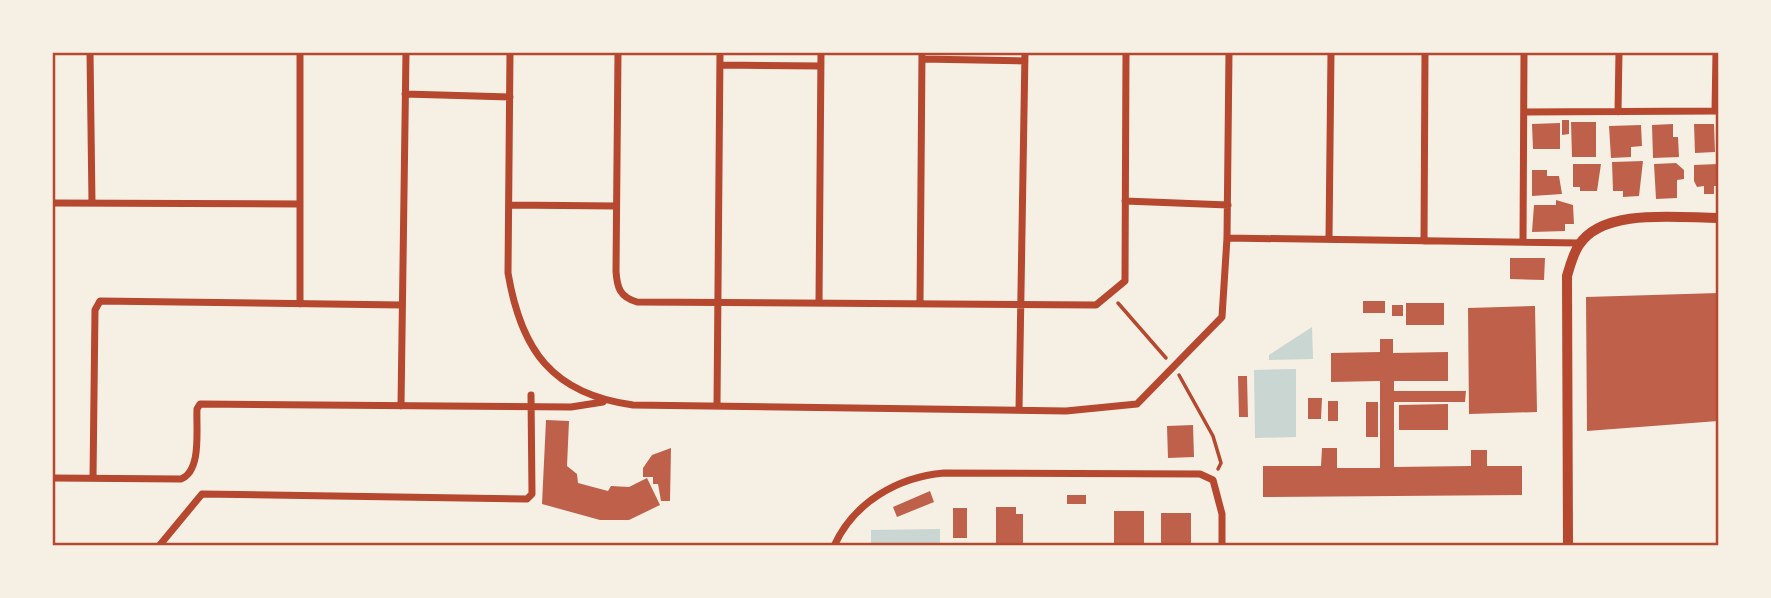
<svg xmlns="http://www.w3.org/2000/svg" width="1771" height="598" viewBox="0 0 1771 598" font-family="Cabin,sans-serif">
<rect width="100%" height="100%" fill="#f6efe4"/>
<!-- water -->
<path fill="#c9d6d2" d="M 1312,327 L 1313,359 L 1269,360 L 1269,355 Z
M 1296,369 L 1296,437 L 1255,438 L 1254,370 Z
M 940,529 L 940,545 L 871,545 L 871,530 Z"/>
<!-- building -->
<path fill="#bf614a" d="M 1562,120 L 1569,120 L 1569,134 L 1562,135 Z
M 1571,122 L 1596,122 L 1596,157 L 1572,157 Z
M 1560,123 L 1560,149 L 1533,149 L 1532,124 Z
M 1673,124 L 1673,137 L 1678,137 L 1679,157 L 1653,158 L 1652,125 Z
M 1694,124 L 1714,124 L 1715,152 L 1695,153 Z
M 1641,125 L 1642,146 L 1631,147 L 1631,157 L 1611,158 L 1609,126 Z
M 1643,161 L 1639,196 L 1623,197 L 1623,191 L 1613,191 L 1612,162 Z
M 1676,163 L 1684,170 L 1684,179 L 1677,180 L 1677,198 L 1656,199 L 1654,164 Z
M 1573,164 L 1601,164 L 1597,191 L 1580,191 L 1580,187 L 1573,187 Z
M 1718,164 L 1718,186 L 1714,186 L 1714,194 L 1704,194 L 1704,186 L 1697,187 L 1694,181 L 1694,165 Z
M 1532,170 L 1547,170 L 1547,176 L 1559,176 L 1562,194 L 1532,196 Z
M 1556,200 L 1573,205 L 1574,224 L 1565,224 L 1565,231 L 1532,232 L 1534,205 L 1556,205 Z
M 1510,258 L 1545,258 L 1544,280 L 1510,279 Z
M 1718,293 L 1718,421 L 1587,431 L 1586,297 Z
M 1363,301 L 1385,301 L 1385,313 L 1363,313 Z
M 1406,303 L 1444,303 L 1444,325 L 1406,325 Z
M 1392,305 L 1403,305 L 1403,316 L 1392,316 Z
M 1535,306 L 1537,412 L 1469,414 L 1468,308 Z
M 1380,339 L 1393,339 L 1393,353 L 1448,352 L 1448,381 L 1394,381 L 1394,391 L 1466,391 L 1465,402 L 1394,402 L 1394,467 L 1471,466 L 1471,450 L 1487,450 L 1487,466 L 1522,466 L 1522,495 L 1263,497 L 1263,466 L 1321,466 L 1322,448 L 1337,448 L 1337,468 L 1380,468 L 1380,381 L 1331,382 L 1331,353 L 1380,352 Z
M 1238,376 L 1247,376 L 1248,417 L 1239,417 Z
M 1308,398 L 1322,398 L 1321,419 L 1308,419 Z
M 1328,401 L 1338,401 L 1338,421 L 1328,421 Z
M 1366,402 L 1378,402 L 1378,437 L 1366,437 Z
M 1448,404 L 1448,430 L 1399,430 L 1399,405 Z
M 546,420 L 569,421 L 567,466 L 577,474 L 578,483 L 608,491 L 611,486 L 629,487 L 647,478 L 660,505 L 629,520 L 600,520 L 542,504 Z
M 1193,425 L 1194,457 L 1168,458 L 1167,426 Z
M 671,448 L 670,501 L 661,501 L 658,484 L 653,484 L 653,477 L 643,477 L 643,468 L 652,455 Z
M 930,491 L 934,502 L 897,517 L 893,507 Z
M 1067,495 L 1086,495 L 1086,504 L 1067,504 Z
M 996,507 L 1016,507 L 1016,514 L 1023,514 L 1023,546 L 996,546 Z
M 953,508 L 967,508 L 967,538 L 953,538 Z
M 1114,511 L 1144,511 L 1144,546 L 1114,546 Z
M 1161,513 L 1191,513 L 1191,546 L 1161,546 Z"/>
<g fill="none" stroke-linecap="round" stroke-linejoin="round">
<!-- path -->
<path stroke="#b5482f" stroke-width="3.5" d="M 1118,303 L 1166,358
M 1179,375 L 1213,436 L 1221,463 L 1218,469"/>
<!-- minor -->
<path stroke="#b5482f" stroke-width="7" d="M 90,52 L 92,203
M 510,52 L 508,273 C 521,350 552,394 633,405 L 1066,411 L 1137,404 L 1222,317 L 1227,238 L 1229,52
M 618,52 L 616,271 C 617,288 620,297 637,302 L 1096,305 L 1125,281 L 1126,52
M 922,59 L 1025,61
M 720,65 L 821,66
M 405,94 L 510,97
M 1715,111 L 1716,52
M 1524,112 L 1718,111
M 1618,112 L 1619,52
M 1125,201 L 1228,205
M 52,203 L 300,204
M 509,205 L 616,206
M 1227,238 L 1580,243
M 1329,239 L 1331,52
M 1424,241 L 1425,52
M 1523,242 L 1524,52
M 819,303 L 821,52
M 300,304 L 300,52
M 920,304 L 922,52
M 401,406 L 406,52
M 717,406 L 720,52
M 1019,410 L 1025,52
M 52,478 L 181,479 C 202,471 196,429 197,409 L 200,404 L 571,407 L 603,402
M 93,478 L 95,310 L 100,301 L 402,305
M 159,546 L 202,494 L 527,499 L 532,494 L 531,395
M 834,546 C 854,502 898,477 944,473 L 1200,474 L 1213,480 L 1222,514 L 1222,546"/>
<!-- tertiary -->
<path stroke="#b5482f" stroke-width="10" d="M 1568,546 L 1567,276 C 1570,266 1573,254 1579,245 C 1603,207 1680,218 1718,218"/>
</g>
<!-- border -->
<rect width="1771" height="598" fill="none" stroke="#f6efe4" stroke-width="108"/>
<rect x="54" y="54" width="1663" height="490" fill="none" stroke="#b5482f" stroke-width="2.5"/>
</svg>
